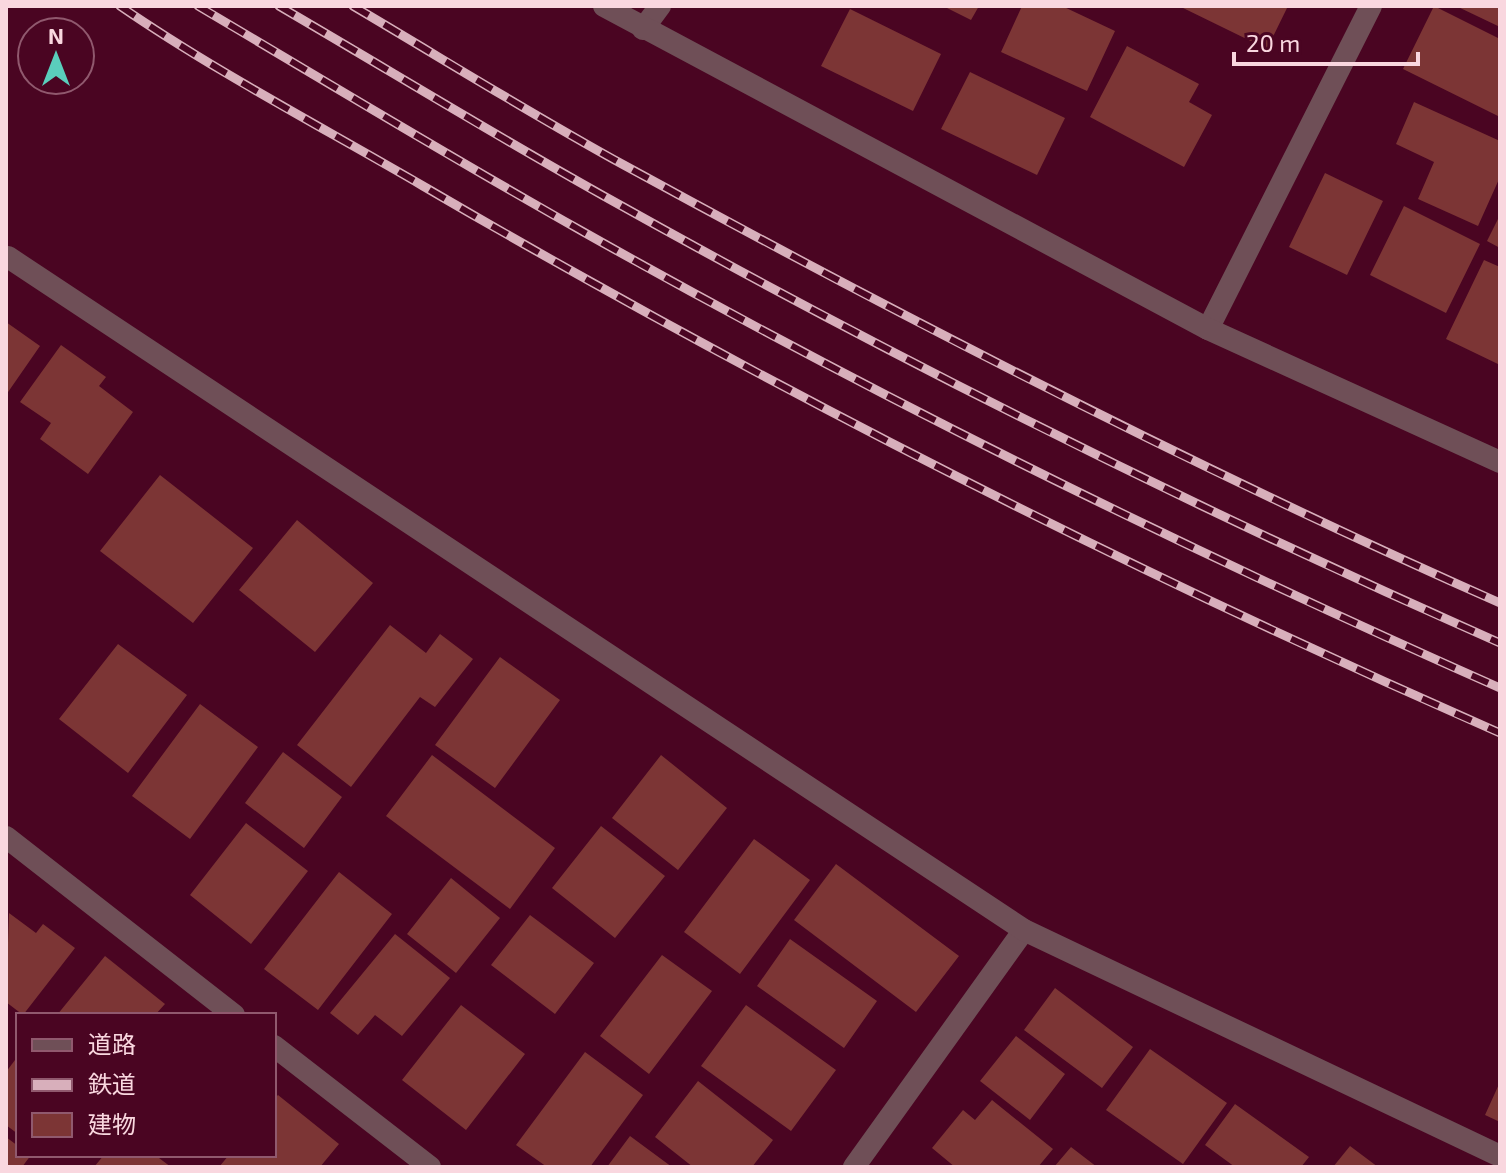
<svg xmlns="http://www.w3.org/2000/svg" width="1506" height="1173" viewBox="0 0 1506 1173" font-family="'Exo 2','Noto Sans JP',sans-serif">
<rect width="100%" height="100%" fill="#4a0522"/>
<!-- building -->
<path fill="#7c3535" d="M 943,6 L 979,6 L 971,20 Z
M 1022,6 L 1062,6 L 1115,31 L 1087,91 L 1001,52 Z
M 1179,6 L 1288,6 L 1267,49 Z
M 1434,6 L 1500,39 L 1500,117 L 1403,69 Z
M 1456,6 L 1500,6 L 1500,27 Z
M 850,9 L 941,54 L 913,111 L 821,66 Z
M 1127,46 L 1199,84 L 1189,102 L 1212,115 L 1184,167 L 1090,117 Z
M 970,72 L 1065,118 L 1037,175 L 941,129 Z
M 1414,102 L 1500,141 L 1500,177 L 1478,226 L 1418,199 L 1434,162 L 1396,144 Z
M 1325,173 L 1383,201 L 1347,275 L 1289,247 Z
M 1404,206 L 1480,244 L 1446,313 L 1370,275 Z
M 1500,215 L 1500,248 L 1487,241 Z
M 1484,260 L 1500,267 L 1500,365 L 1446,339 Z
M 6,322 L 40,346 L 6,395 Z
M 61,345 L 106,377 L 99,386 L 133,412 L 88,474 L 40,439 L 51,423 L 20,402 Z
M 160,475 L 253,548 L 193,623 L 100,551 Z
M 297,520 L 373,583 L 315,652 L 239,590 Z
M 390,625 L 426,653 L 440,634 L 473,659 L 435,707 L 420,697 L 351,787 L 297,745 Z
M 118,644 L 187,695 L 128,773 L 59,719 Z
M 500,657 L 560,700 L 495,788 L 435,745 Z
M 200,704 L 258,747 L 190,839 L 132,796 Z
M 283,752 L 342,797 L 304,848 L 245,803 Z
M 432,755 L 555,848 L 510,909 L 386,816 Z
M 661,755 L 727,808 L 678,870 L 612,818 Z
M 246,823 L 308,871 L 251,944 L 190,895 Z
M 601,826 L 665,876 L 615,938 L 552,888 Z
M 754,839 L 810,880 L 740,974 L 684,932 Z
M 836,864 L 959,956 L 916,1012 L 794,920 Z
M 339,872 L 392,914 L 318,1010 L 264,969 Z
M 451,878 L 500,918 L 456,973 L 407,934 Z
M 9,913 L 36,933 L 43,924 L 75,948 L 23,1015 L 6,1002 Z
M 530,915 L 594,963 L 555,1014 L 491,965 Z
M 395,934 L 450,978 L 402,1036 L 375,1015 L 358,1035 L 330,1013 Z
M 790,939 L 877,1001 L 844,1048 L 757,986 Z
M 662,955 L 712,991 L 649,1074 L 600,1036 Z
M 105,956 L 165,1004 L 155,1015 L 57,1015 Z
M 1055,988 L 1133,1047 L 1102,1088 L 1024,1030 Z
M 461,1005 L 525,1054 L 466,1130 L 402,1080 Z
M 746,1005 L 836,1070 L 791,1131 L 701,1066 Z
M 1016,1036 L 1065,1074 L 1030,1120 L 980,1081 Z
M 1150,1049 L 1227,1103 L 1183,1164 L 1106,1110 Z
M 585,1052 L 643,1095 L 590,1167 L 547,1167 L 516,1145 Z
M 18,1056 L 18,1134 L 6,1125 L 6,1072 Z
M 698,1081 L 773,1140 L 752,1167 L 693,1167 L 655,1137 Z
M 1500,1082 L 1500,1122 L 1485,1115 Z
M 278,1095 L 339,1144 L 320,1167 L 219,1167 L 229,1155 L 274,1155 L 274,1099 Z
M 992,1100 L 1053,1149 L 1038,1167 L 955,1167 L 932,1148 L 963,1110 L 975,1120 Z
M 1235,1104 L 1309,1157 L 1301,1167 L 1235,1167 L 1205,1145 Z
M 630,1136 L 672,1167 L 607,1167 Z
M 6,1137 L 18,1146 L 18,1155 L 31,1155 L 22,1167 L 6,1167 Z
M 1350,1146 L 1378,1167 L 1333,1167 Z
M 1071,1147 L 1097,1167 L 1054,1167 Z
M 104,1155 L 155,1155 L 171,1167 L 94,1167 Z"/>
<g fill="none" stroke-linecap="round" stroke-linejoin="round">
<!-- minor -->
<path stroke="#6f4f57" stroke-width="22" d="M 643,29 L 660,6
M 1208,329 L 1371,6
M 6,837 L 234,1015
M 274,1046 L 430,1167
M 854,1167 L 1024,930"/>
<!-- tertiary -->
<path stroke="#6f4f57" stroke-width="22" d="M 604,6 L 1208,329 L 1500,462
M 8,257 L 1024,930 L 1500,1156"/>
<!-- rail casing -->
<g stroke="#d8afbb" stroke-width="9">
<path id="rail" d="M 120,6 C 216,72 322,127 423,186 C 771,389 1131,571 1500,733
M 198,6 C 325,81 452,158 580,230 C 878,398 1187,550 1500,688
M 279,6 C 387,69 493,134 602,195 C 893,358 1194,508 1500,643
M 353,6 C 443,59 531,114 622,164 C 909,321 1201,471 1500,603"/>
</g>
<!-- rail -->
<use href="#rail" stroke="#4a0522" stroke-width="6" stroke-dasharray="18" stroke-linecap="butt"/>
</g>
<!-- border -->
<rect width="1506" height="1173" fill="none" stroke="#f9d7df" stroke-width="16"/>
<!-- legend -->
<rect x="16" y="1013" width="260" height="144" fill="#4a0522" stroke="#90596e" stroke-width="2"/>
<rect x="32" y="1039" width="40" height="12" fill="#6f4f57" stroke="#90596e" stroke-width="2"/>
<text x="88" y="1053" font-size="24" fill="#f9d7df">道路</text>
<rect x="32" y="1079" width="40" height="12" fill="#d8afbb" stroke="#90596e" stroke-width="2"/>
<text x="88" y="1093" font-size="24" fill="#f9d7df">鉄道</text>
<rect x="32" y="1113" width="40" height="24" fill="#7c3535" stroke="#90596e" stroke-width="2"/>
<text x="88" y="1133" font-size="24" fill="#f9d7df">建物</text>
<!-- north arrow -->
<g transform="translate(56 56)"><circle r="38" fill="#4a0522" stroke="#90596e" stroke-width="2"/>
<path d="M0-6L14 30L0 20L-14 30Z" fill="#5acebc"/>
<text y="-12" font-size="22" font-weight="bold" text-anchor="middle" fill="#f9d7df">N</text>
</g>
<!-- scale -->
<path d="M1234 52v12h184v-12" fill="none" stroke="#f9d7df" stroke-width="4"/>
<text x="1246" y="52" font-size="24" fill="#f9d7df" stroke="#4a0522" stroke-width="6" paint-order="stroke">20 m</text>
</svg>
